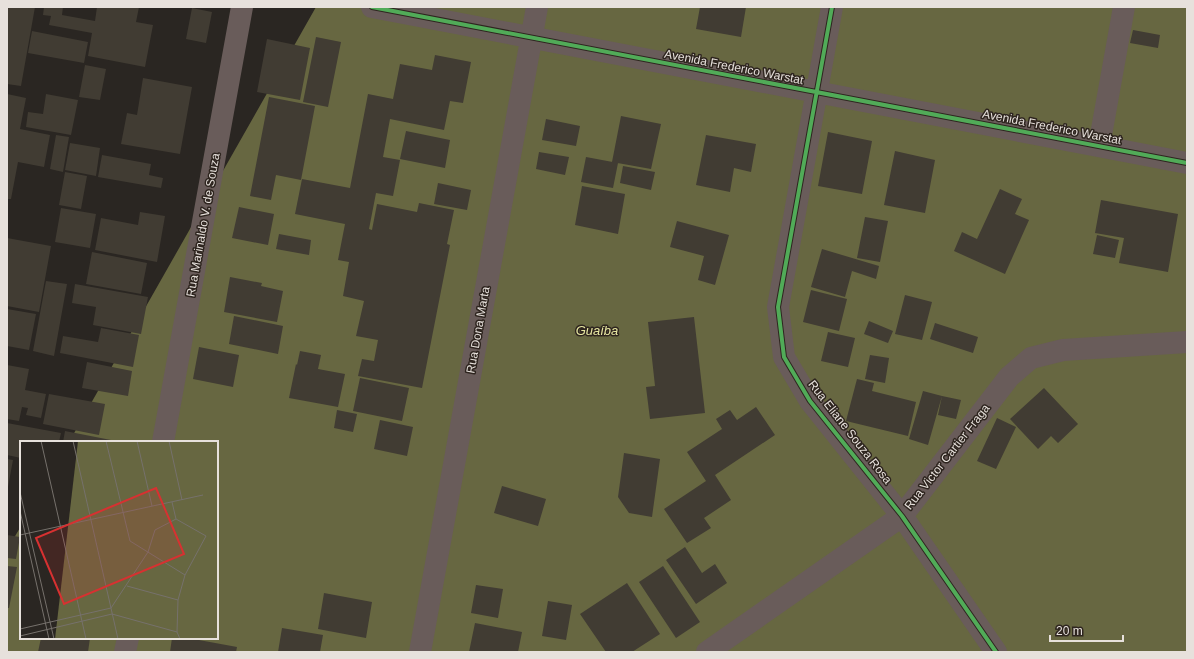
<svg xmlns="http://www.w3.org/2000/svg" width="1194" height="659" viewBox="0 0 1194 659" font-family="Helvetica,sans-serif">
<rect width="100%" height="100%" fill="#2a2622"/>
<!-- water -->
<path fill="#676741" d="M 316,7 L 1187,7 L 1187,652 L 7,652 L 7,550 L 21,526 L 21,638 L 217,638 L 217,442 L 69,442 Z"/>
<!-- building -->
<path fill="#413c33" d="M 7,7 L 35,7 L 21,86 L 7,84 Z
M 44,7 L 63,7 L 62,15 L 95,21 L 97,7 L 139,7 L 136,22 L 153,25 L 145,67 L 88,56 L 92,33 L 49,25 L 51,16 L 43,15 Z
M 700,7 L 746,7 L 741,37 L 696,29 Z
M 192,8 L 212,12 L 206,43 L 186,39 Z
M 1133,30 L 1160,35 L 1158,48 L 1130,43 Z
M 32,31 L 88,42 L 84,63 L 28,53 Z
M 316,37 L 341,42 L 328,107 L 303,102 Z
M 267,39 L 310,48 L 300,100 L 257,92 Z
M 435,55 L 471,62 L 463,103 L 450,101 L 444,130 L 390,119 L 383,157 L 400,160 L 393,196 L 376,193 L 369,229 L 372,230 L 377,204 L 417,212 L 419,203 L 454,210 L 447,244 L 450,245 L 422,388 L 358,376 L 362,359 L 374,361 L 378,340 L 356,336 L 364,301 L 343,296 L 349,262 L 338,260 L 345,224 L 295,214 L 302,179 L 350,188 L 368,94 L 393,99 L 400,64 L 432,70 Z
M 85,65 L 106,69 L 100,100 L 79,97 Z
M 143,78 L 192,87 L 180,154 L 121,144 L 127,113 L 137,115 Z
M 7,94 L 26,98 L 20,129 L 50,135 L 44,167 L 18,162 L 11,199 L 7,199 Z
M 46,94 L 78,100 L 71,135 L 26,127 L 28,112 L 43,114 Z
M 269,97 L 315,106 L 301,180 L 276,175 L 271,200 L 250,196 Z
M 621,116 L 661,124 L 651,169 L 612,162 Z
M 546,119 L 580,126 L 576,146 L 542,140 Z
M 406,131 L 450,140 L 445,168 L 400,159 Z
M 828,132 L 872,141 L 862,194 L 818,186 Z
M 56,135 L 69,137 L 63,172 L 50,169 Z
M 706,135 L 756,144 L 751,172 L 734,168 L 730,192 L 696,185 Z
M 70,143 L 100,148 L 96,176 L 65,170 Z
M 895,151 L 935,160 L 925,213 L 884,205 Z
M 539,152 L 569,157 L 565,175 L 536,169 Z
M 102,155 L 151,164 L 149,175 L 163,178 L 161,188 L 98,177 Z
M 586,157 L 618,163 L 613,188 L 581,182 Z
M 623,166 L 655,172 L 651,190 L 620,183 Z
M 65,172 L 87,176 L 81,209 L 59,205 Z
M 438,183 L 471,190 L 467,210 L 434,204 Z
M 582,186 L 625,194 L 618,234 L 575,225 Z
M 1000,189 L 1022,199 L 1015,214 L 1029,220 L 1005,274 L 954,251 L 962,232 L 977,239 Z
M 1101,200 L 1178,214 L 1168,272 L 1119,263 L 1124,238 L 1095,233 Z
M 239,207 L 274,214 L 268,245 L 232,238 Z
M 61,208 L 96,214 L 90,248 L 55,242 Z
M 140,212 L 165,216 L 157,262 L 95,250 L 101,218 L 138,225 Z
M 865,217 L 888,221 L 880,262 L 857,258 Z
M 677,221 L 729,235 L 715,285 L 698,280 L 704,256 L 670,247 Z
M 279,234 L 311,240 L 309,255 L 276,249 Z
M 1097,235 L 1119,240 L 1115,258 L 1093,254 Z
M 7,238 L 51,246 L 39,312 L 7,306 Z
M 822,249 L 879,266 L 876,279 L 852,271 L 845,297 L 811,287 Z
M 92,252 L 147,263 L 141,294 L 86,284 Z
M 230,277 L 262,283 L 261,286 L 283,291 L 277,322 L 224,312 Z
M 46,281 L 67,284 L 54,356 L 33,351 Z
M 75,284 L 148,297 L 141,334 L 93,325 L 96,307 L 72,303 Z
M 811,290 L 847,299 L 839,331 L 803,322 Z
M 905,295 L 932,302 L 922,340 L 895,334 Z
M 7,309 L 36,314 L 29,350 L 7,346 Z
M 234,316 L 283,326 L 278,354 L 229,344 Z
M 694,317 L 705,413 L 650,419 L 646,387 L 655,386 L 648,322 Z
M 869,321 L 893,331 L 888,343 L 864,334 Z
M 935,323 L 978,337 L 973,353 L 930,339 Z
M 101,328 L 139,335 L 133,367 L 60,353 L 63,336 L 98,342 Z
M 828,332 L 855,338 L 848,367 L 821,361 Z
M 199,347 L 239,355 L 233,387 L 193,379 Z
M 300,351 L 321,355 L 318,369 L 345,374 L 338,407 L 289,398 L 296,364 L 297,365 Z
M 870,355 L 889,358 L 885,383 L 865,379 Z
M 87,362 L 132,371 L 128,396 L 82,388 Z
M 7,365 L 29,369 L 25,390 L 46,394 L 41,418 L 26,415 L 28,408 L 22,407 L 19,421 L 7,419 Z
M 360,378 L 409,388 L 402,421 L 353,411 Z
M 857,379 L 874,383 L 872,391 L 916,402 L 908,436 L 846,421 Z
M 1044,388 L 1078,424 L 1058,443 L 1051,436 L 1038,449 L 1010,419 Z
M 923,391 L 942,396 L 928,445 L 909,439 Z
M 49,394 L 105,404 L 99,435 L 43,424 Z
M 942,396 L 961,400 L 956,419 L 938,415 Z
M 756,407 L 775,435 L 715,475 L 731,500 L 704,518 L 711,528 L 687,543 L 664,509 L 706,481 L 687,452 L 722,429 L 716,419 L 730,410 L 737,420 Z
M 337,410 L 357,414 L 353,432 L 334,428 Z
M 997,418 L 1016,427 L 996,469 L 977,461 Z
M 380,420 L 413,427 L 407,456 L 374,449 Z
M 7,423 L 61,433 L 59,442 L 21,442 L 21,458 L 7,455 Z
M 65,431 L 116,441 L 116,442 L 63,442 Z
M 624,453 L 660,459 L 652,517 L 629,513 L 618,497 Z
M 7,459 L 13,460 L 8,487 L 7,487 Z
M 502,486 L 546,499 L 538,526 L 494,513 Z
M 7,535 L 20,537 L 16,559 L 7,558 Z
M 685,547 L 702,573 L 715,564 L 727,583 L 696,604 L 666,560 Z
M 7,566 L 17,567 L 9,608 L 7,608 Z
M 663,566 L 700,622 L 676,638 L 639,582 Z
M 627,583 L 660,634 L 632,652 L 606,652 L 580,614 Z
M 476,585 L 503,589 L 498,618 L 471,613 Z
M 324,593 L 372,602 L 366,638 L 318,629 Z
M 548,601 L 572,605 L 566,640 L 542,636 Z
M 475,623 L 522,632 L 518,652 L 469,652 Z
M 282,628 L 323,635 L 320,652 L 278,652 Z
M 41,638 L 90,638 L 88,652 L 38,652 Z
M 172,638 L 188,638 L 237,647 L 236,652 L 170,652 Z"/>
<g fill="none" stroke-linecap="round" stroke-linejoin="round">
<!-- minor -->
<path stroke="#695c5a" stroke-width="22" d="M 372,7 L 1187,163
M 832,7 L 778,307 L 784,357 L 810,401 L 902,516 L 996,652
M 1099,146 L 1124,7
M 163,442 L 242,7
M 125,652 L 128,638
M 420,652 L 537,7
M 707,652 L 902,516 L 1009,377 L 1031,358 L 1063,350 L 1187,342"/>
<!-- cycleway casing -->
<g stroke="#2e251f" stroke-width="6">
<path id="cycleway" d="M 372,7 L 1187,163
M 832,7 L 778,307 L 784,357 L 810,401 L 902,516 L 996,652"/>
</g>
<!-- cycleway -->
<use href="#cycleway" stroke="#51ab58" stroke-width="4"/>
</g>
<g text-anchor="middle" dominant-baseline="central" stroke-width="3" stroke-linejoin="round" paint-order="stroke">
<!-- street labels -->
<g font-size="12" fill="#e7e1dc" stroke="#2e251f">
<text transform="translate(734 67) rotate(11)">Avenida Frederico Warstat</text>
<text transform="translate(1052 127) rotate(11)">Avenida Frederico Warstat</text>
<text transform="translate(203 225) rotate(-80)">Rua Marinaldo V. de Souza</text>
<text transform="translate(478 330) rotate(-80)">Rua Dona Marta</text>
<text transform="translate(850 432) rotate(52)">Rua Eliane Souza Rosa</text>
<text transform="translate(947 457) rotate(-52)">Rua Victor Cartier Fraga</text>
</g>
<!-- water labels -->
<g font-size="13" font-style="italic" fill="#e8e8a2" stroke="#2e251f">
<text x="597" y="330">Guaíba</text>
</g>
</g>
<!-- overview -->
<g transform="translate(20 441)">
<rect width="198" height="198" fill="#2a2622"/>
<path d="M 58,0 L 198,0 L 198,198 L 35,198 Z" fill="#676741"/>
<path fill="none" stroke="#76716c" stroke-width="1" d="M 21,0 L 66,198M 53,0 L 98,198M 86,0 L 110,100 L 165,134M 117,0 L 132,65M 149,0 L 162,59M 0,51 L 34,198M 152,61 L 156,78 L 186,95 L 165,134 L 158,159 L 157,191 L 160,198M 0,70 L 29,198M 0,94 L 183,54M 107,145 L 158,159M 0,188 L 91,167 L 128,111 L 135,89 L 156,78M 0,195 L 92,173 L 157,191"/>
<path fill="#d73131" fill-opacity="0.15" stroke="#d73131" stroke-width="2" d="M 136,47 L 164,113 L 44,163 L 16,97 Z"/>
<rect width="198" height="198" fill="none" stroke="#e7e1dc" stroke-width="2"/>
</g>
<!-- border -->
<rect width="1194" height="659" fill="none" stroke="#e7e1dc" stroke-width="16"/>
<!-- scale -->
<path d="M1050 635v6h73v-6" fill="none" stroke="#e7e1dc" stroke-width="2"/>
<text x="1056" y="635" font-size="12" fill="#e7e1dc" stroke="#2e251f" stroke-width="3" paint-order="stroke">20 m</text>
</svg>
